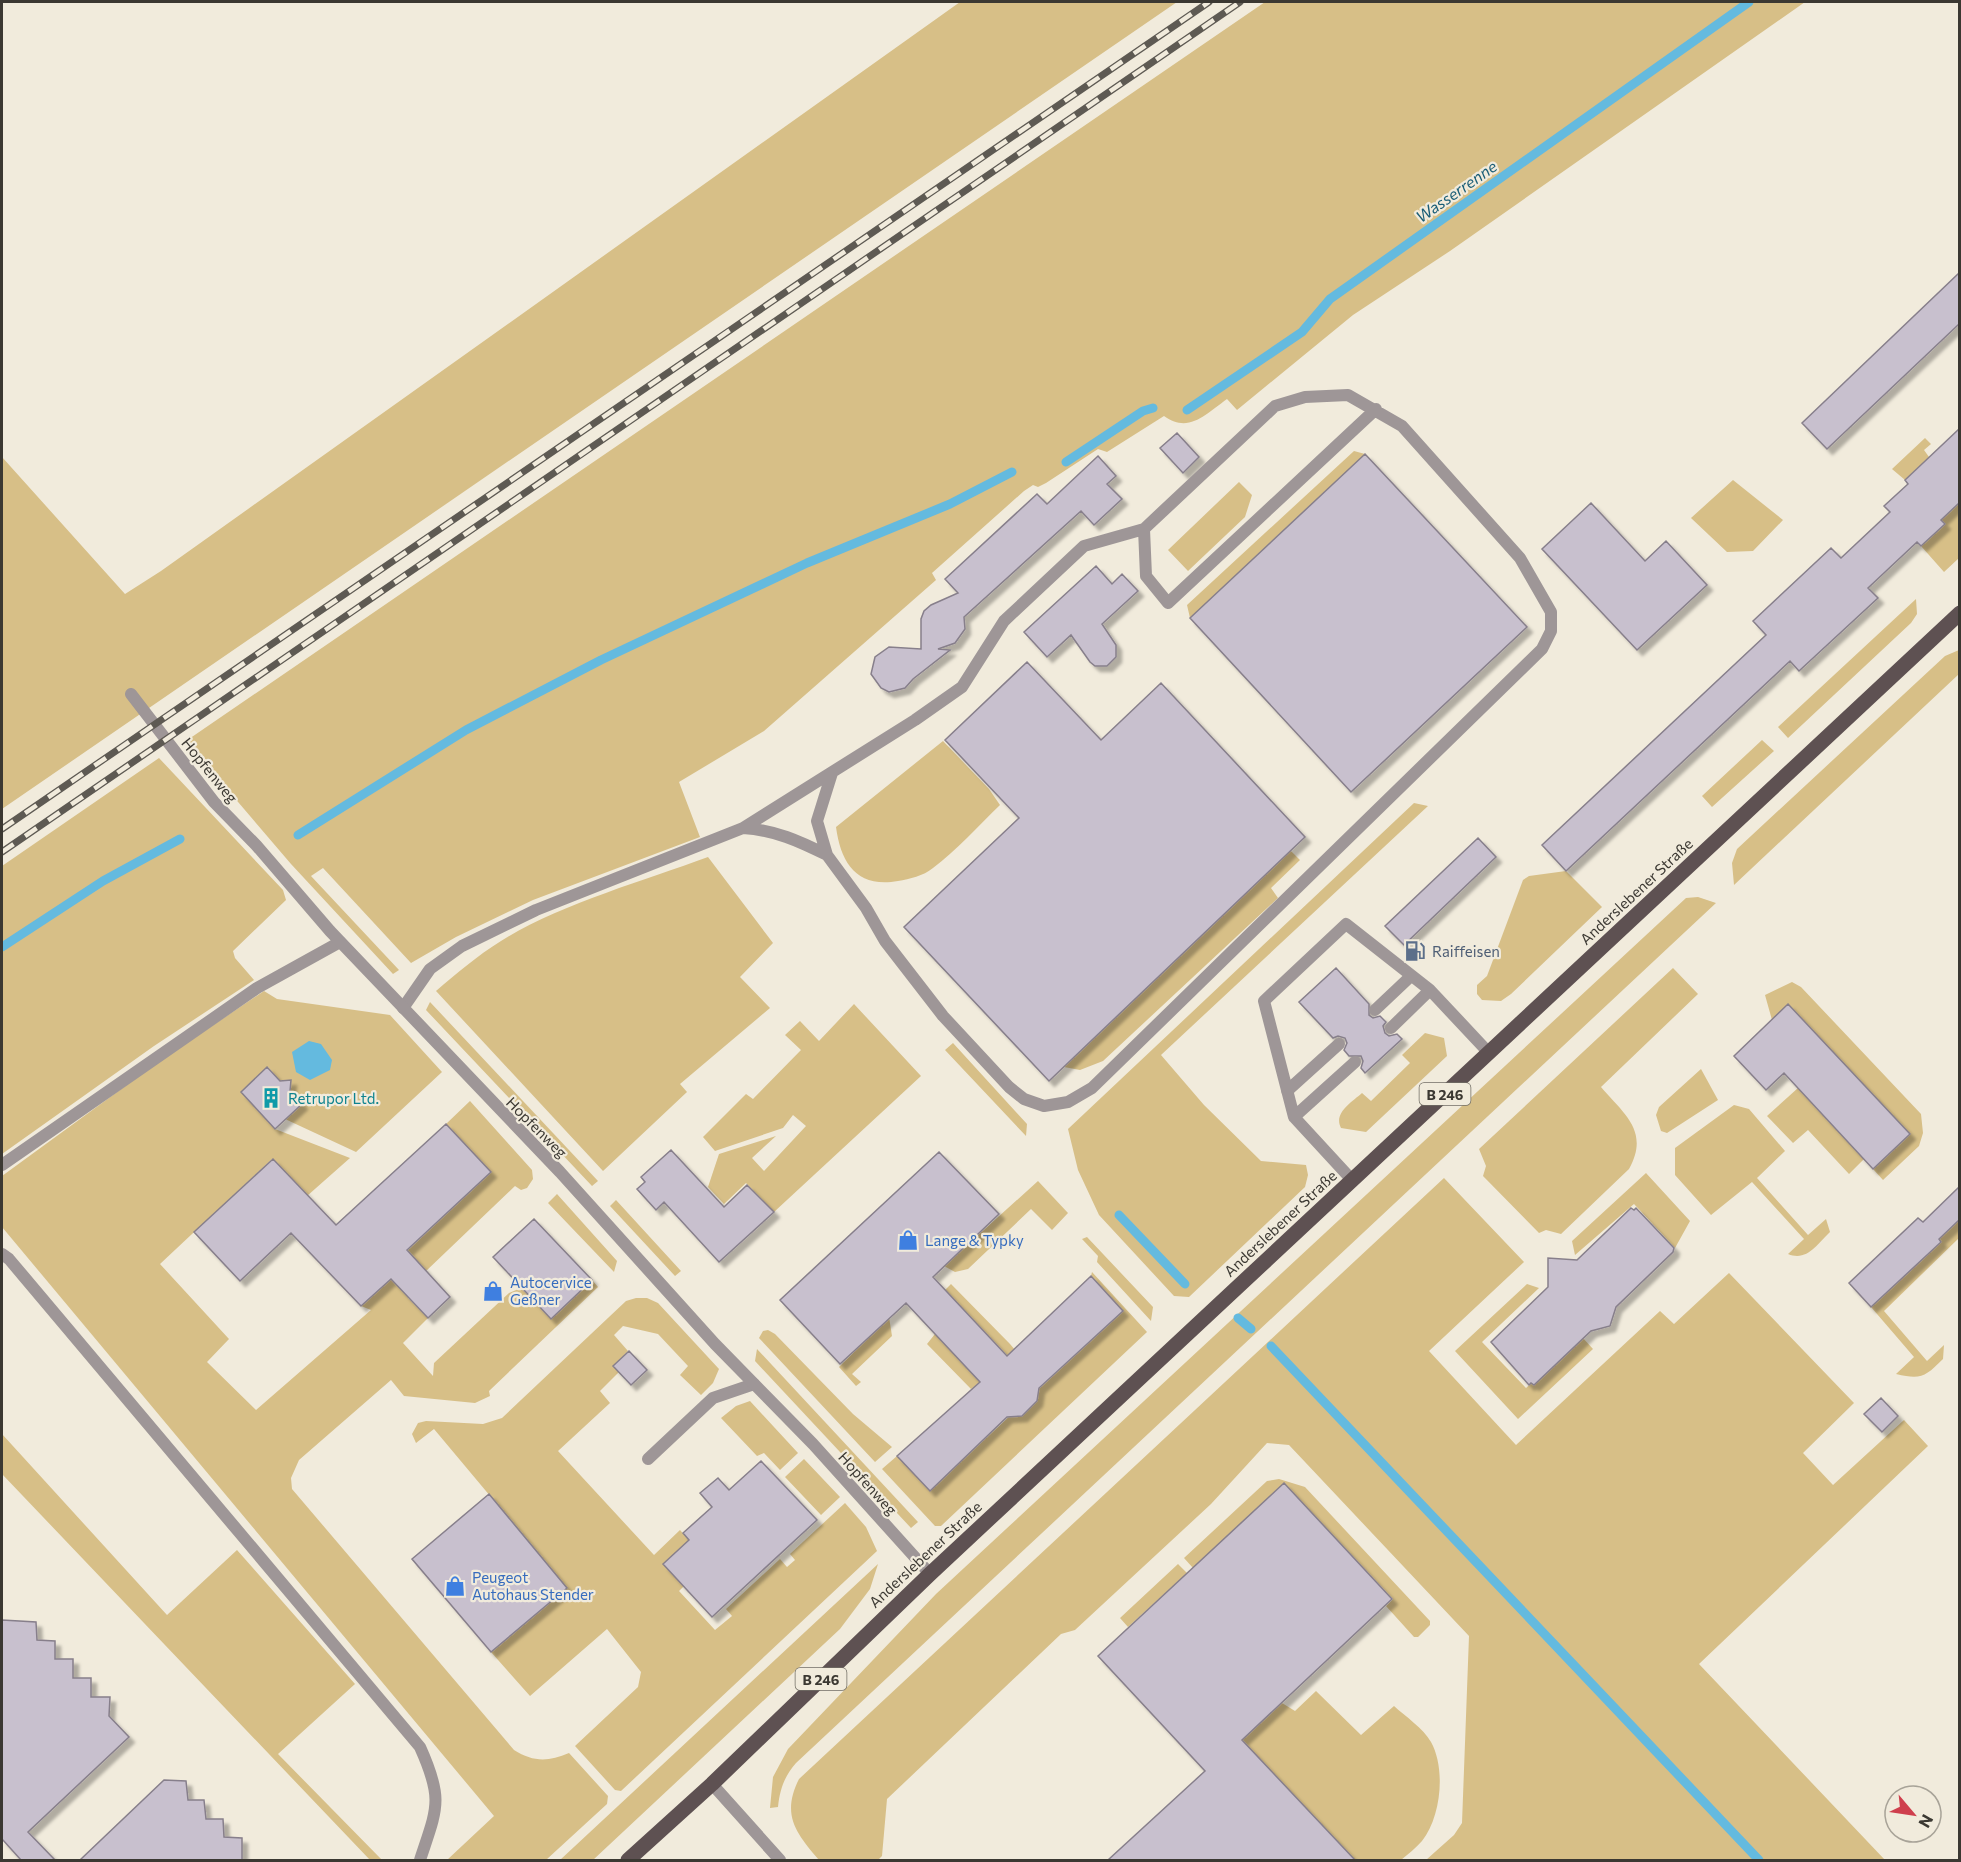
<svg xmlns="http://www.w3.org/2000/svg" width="1961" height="1862" viewBox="0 0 1961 1862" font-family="Commissioner,sans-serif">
<defs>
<filter id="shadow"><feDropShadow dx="5.5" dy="5.5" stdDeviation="1.5" flood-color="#0004"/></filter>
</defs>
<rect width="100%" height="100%" fill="#f1ebdc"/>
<!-- green -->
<path fill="#d7bf87" d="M 960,2 L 1177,2 L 2,809 L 2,457 L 125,594 L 161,571 Z
M 1265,2 L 1805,2 L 1450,251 L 1353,315 L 1237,410 L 1227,399 C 1206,414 1189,434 1164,416 L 1107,452 L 1098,449 L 1046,483 L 1038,487 L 1033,485 L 1024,491 L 932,573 L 936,580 L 764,731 L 679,782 L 700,837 L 533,900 L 456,937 L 411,963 L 323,868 L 311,876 L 399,970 L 393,974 L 291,864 L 186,741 Z
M 1925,438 L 1931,444 L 1924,450 L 1929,457 L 1905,480 L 1892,469 Z
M 1354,451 L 1365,454 L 1190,618 L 1187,605 Z
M 1733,480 L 1783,520 L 1753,551 L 1727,552 L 1691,518 Z
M 1239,482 L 1252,495 L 1245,517 L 1188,571 L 1168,550 Z
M 1959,503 L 1959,558 L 1944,572 L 1921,546 L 1945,524 L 1941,520 Z
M 1916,599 L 1917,614 L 1911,623 L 1788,738 L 1778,727 Z
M 1959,650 L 1959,674 L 1734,885 L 1732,863 L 1737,849 L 1945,656 Z
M 1762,740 L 1774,751 L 1712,807 L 1702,796 Z
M 943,741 L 989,789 L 1000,805 C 978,826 957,850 933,868 C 923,876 910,879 898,881 C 857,888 841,864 836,827 Z
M 159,758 L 283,890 L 286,900 L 233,951 L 235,958 L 254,980 L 154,1046 L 2,1154 L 2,866 Z
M 1414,803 L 1428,806 L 1161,1055 L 1204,1105 L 1261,1161 L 1306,1165 L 1308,1175 L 1305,1187 L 1189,1297 L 1174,1296 L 1099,1215 L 1078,1170 L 1068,1129 Z
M 1290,850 L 1300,860 L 1271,888 L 1278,898 L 1103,1061 L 1080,1070 L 1064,1067 Z
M 708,857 L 773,943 L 740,977 L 770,1008 L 680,1084 L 687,1092 L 603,1171 L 436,991 C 457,973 477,956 501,941 C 558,905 643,881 708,857 Z
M 1566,871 L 1602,907 L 1511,994 L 1501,1001 L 1482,1000 L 1477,994 L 1477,985 L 1487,976 L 1523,880 L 1529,876 Z
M 1698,897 L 1716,903 L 796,1763 C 784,1777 780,1789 778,1807 L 770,1808 L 773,1777 L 788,1749 L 936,1594 L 1686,898 Z
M 1673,968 L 1698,994 L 1601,1087 C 1624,1114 1650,1131 1629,1169 L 1561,1234 L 1546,1230 L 1539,1233 L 1483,1176 L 1486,1166 L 1479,1149 Z
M 1792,982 L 1801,987 L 1921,1114 L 1923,1133 L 1919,1146 L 1883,1180 L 1873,1169 L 1909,1134 L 1772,1020 L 1765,995 Z
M 264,991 L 277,999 L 390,1015 L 442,1072 L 356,1152 L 285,1119 L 302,1103 L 290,1091 L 290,1086 L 284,1080 L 280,1081 L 268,1067 L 241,1092 L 275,1129 L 350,1158 L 307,1196 L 272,1159 L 160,1264 L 229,1339 L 207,1362 L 256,1410 L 371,1310 L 361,1306 L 355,1300 L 491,1172 L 446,1124 L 470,1101 L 532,1170 L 533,1179 L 527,1188 L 521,1190 L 515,1186 L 425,1272 L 431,1276 L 408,1298 L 428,1318 L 403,1343 L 433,1376 L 434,1363 L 509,1293 L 521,1288 L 551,1319 L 592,1280 L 598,1287 L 489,1391 L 490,1396 L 475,1403 L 404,1396 L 391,1380 L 299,1460 L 291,1478 L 292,1489 L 514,1750 C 533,1762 548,1762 569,1753 L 608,1796 L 607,1804 L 546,1860 L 447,1860 L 494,1816 L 2,1227 L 2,1176 L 161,1060 Z
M 430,1002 L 598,1181 L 592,1186 L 426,1010 Z
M 854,1004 L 921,1076 L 774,1212 L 746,1183 L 724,1204 L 708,1187 L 719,1154 L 776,1136 L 752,1158 L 764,1171 L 806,1126 L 793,1115 L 783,1128 L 715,1151 L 703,1137 L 746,1094 L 753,1099 L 801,1050 L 785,1035 L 800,1021 L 819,1041 Z
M 1425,1033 L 1444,1038 L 1447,1056 L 1366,1132 L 1341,1128 C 1333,1113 1352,1102 1362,1093 L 1371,1101 L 1410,1063 L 1402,1055 Z
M 953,1043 L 1027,1124 L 1026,1136 L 945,1050 Z
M 1701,1069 L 1718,1100 L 1667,1133 L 1661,1131 L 1656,1115 L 1659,1107 Z
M 1798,1088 L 1864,1159 L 1849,1174 L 1808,1130 L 1793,1143 L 1767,1116 Z
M 1734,1105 L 1749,1109 L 1785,1151 L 1757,1178 L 1808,1235 L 1826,1219 L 1830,1232 C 1817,1244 1807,1262 1788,1254 L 1804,1239 L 1752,1182 L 1711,1215 L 1675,1175 L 1675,1148 Z
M 1646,1173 L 1690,1221 L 1675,1248 L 1634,1204 L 1575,1255 L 1572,1241 Z
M 1444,1178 L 1524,1262 L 1429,1351 L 1516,1445 L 1660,1311 L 1674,1324 L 1729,1273 L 1854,1403 L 1803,1453 L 1833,1485 L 1904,1420 L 1928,1446 L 1699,1664 L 1885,1860 L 1426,1860 L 1454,1835 L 1462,1823 L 1469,1636 L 1289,1445 L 1267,1443 L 1211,1504 L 1075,1630 L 1061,1634 L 887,1799 L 882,1856 L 878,1860 L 819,1860 C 796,1833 781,1815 799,1779 Z
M 1038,1181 L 1068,1213 L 1052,1230 L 1031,1209 L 968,1269 L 955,1272 L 944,1266 Z
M 557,1194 L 617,1261 L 614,1272 L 548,1203 Z
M 616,1200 L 681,1271 L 675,1276 L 610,1206 Z
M 1959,1220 L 1959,1238 L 1884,1311 L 1927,1361 L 1944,1345 L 1943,1359 C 1925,1377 1921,1380 1896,1374 L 1914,1357 L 1871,1307 L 1940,1242 L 1939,1239 Z
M 1087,1237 L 1153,1307 L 1151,1321 L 1097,1262 L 1098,1256 L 1082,1239 Z
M 1092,1272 L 1147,1332 L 941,1526 L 935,1526 L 882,1469 L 897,1456 L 930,1490 L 1123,1311 L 1091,1276 Z
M 951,1284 L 1010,1344 L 1015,1350 L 1008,1356 L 945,1290 Z
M 1527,1284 L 1539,1288 L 1482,1342 L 1526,1388 L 1582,1337 L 1593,1349 L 1518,1419 L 1455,1351 Z
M 636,1298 L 647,1298 L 658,1303 L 719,1369 L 713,1383 L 701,1395 L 680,1375 L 688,1366 L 658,1334 L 623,1326 L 614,1335 L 628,1351 L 613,1366 L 619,1372 L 600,1391 L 610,1403 L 558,1451 L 654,1555 L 680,1530 L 689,1540 L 663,1564 L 684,1586 L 679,1591 L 715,1630 L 732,1616 L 726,1609 L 780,1559 L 787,1567 L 795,1560 L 790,1554 L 845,1503 L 866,1527 L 877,1551 L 621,1791 L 615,1790 L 575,1746 L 638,1687 L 641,1672 L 607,1629 L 530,1696 L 491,1652 L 567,1588 L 434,1429 L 416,1443 L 412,1434 L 418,1423 L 426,1421 L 483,1424 L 502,1418 L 626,1301 Z
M 889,1317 L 892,1336 L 852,1374 L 861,1382 L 856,1386 L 839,1367 Z
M 768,1330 L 775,1334 L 853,1414 L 892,1447 L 875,1462 L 759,1338 L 763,1331 Z
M 935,1334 L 980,1382 L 971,1389 L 927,1344 Z
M 757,1349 L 918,1522 L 911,1528 L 755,1361 Z
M 750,1401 L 798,1453 L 780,1470 L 764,1453 L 757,1456 L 721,1418 L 736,1406 Z
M 2,1434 L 167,1615 L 237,1550 L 355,1684 L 278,1754 L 382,1860 L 370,1860 L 2,1474 Z
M 804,1459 L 840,1497 L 821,1515 L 785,1477 Z
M 1279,1479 L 1305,1487 L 1430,1621 L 1430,1625 L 1418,1637 L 1414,1637 L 1386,1606 L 1393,1599 L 1284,1483 L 1193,1568 L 1184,1558 L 1267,1481 Z
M 878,1564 L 870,1589 L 840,1629 L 593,1860 L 560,1860 Z
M 1178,1564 L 1187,1573 L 1128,1627 L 1120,1618 Z
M 1316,1691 L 1361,1735 L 1394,1706 C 1405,1716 1424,1729 1431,1742 C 1446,1769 1441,1817 1422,1841 C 1416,1848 1408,1854 1401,1860 L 1355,1860 L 1242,1740 L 1282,1703 L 1295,1711 Z"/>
<!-- water -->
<path fill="#64badf" d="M 309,1041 L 321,1044 L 332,1060 L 330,1070 L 310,1080 L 296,1072 L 292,1052 Z"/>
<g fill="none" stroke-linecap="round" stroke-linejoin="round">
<!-- stream -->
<path stroke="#64badf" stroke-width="9" d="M 1187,410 L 1302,332 L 1330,299 L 1749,2
M 1066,462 L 1143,411 L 1153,408
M 298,835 L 466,730 L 601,660 L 807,563 L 950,504 L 1012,472
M 2,947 L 103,881 L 180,839
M 1119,1215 L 1185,1284
M 1238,1318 L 1251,1329
M 1271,1346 L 1759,1860"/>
</g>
<!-- building -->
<path fill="#c8c0ce" stroke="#877f8b" stroke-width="1.5" filter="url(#shadow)" d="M 1959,273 L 1959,324 L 1827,449 L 1802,423 Z
M 1959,429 L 1959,503 L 1941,520 L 1945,524 L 1921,546 L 1917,542 L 1868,588 L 1878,598 L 1799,671 L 1790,661 L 1566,871 L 1542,845 L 1766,635 L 1753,621 L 1831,548 L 1841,558 L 1890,512 L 1884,506 L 1908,484 L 1905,480 Z
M 1177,433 L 1199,457 L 1183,473 L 1160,448 Z
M 1365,454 L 1527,627 L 1351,792 L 1190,618 Z
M 1098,456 L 1116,476 L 1107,484 L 1122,499 L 1094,525 L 1081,511 L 964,617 L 965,629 L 955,643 L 938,649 L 950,650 L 913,679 L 905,688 L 889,692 L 881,688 L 871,674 L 875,657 L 889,647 L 921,649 L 921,619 L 924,611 L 931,605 L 958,593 L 945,579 L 1037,494 L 1047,504 Z
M 1591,503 L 1645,561 L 1666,541 L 1707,585 L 1637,650 L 1542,549 Z
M 1096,566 L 1112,584 L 1122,574 L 1138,591 L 1102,624 L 1116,645 L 1116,657 L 1107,666 L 1095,666 L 1090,662 L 1071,635 L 1047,657 L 1024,632 Z
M 1027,662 L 1101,740 L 1161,683 L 1305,837 L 1049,1081 L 904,927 L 1019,818 L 945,740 Z
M 1478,838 L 1496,857 L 1404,945 L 1385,926 Z
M 1336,968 L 1369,1004 L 1369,1015 L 1373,1018 L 1380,1016 L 1386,1022 L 1383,1026 L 1385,1033 L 1389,1036 L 1397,1034 L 1402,1039 L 1365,1073 L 1361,1068 L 1363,1061 L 1361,1056 L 1349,1056 L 1344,1050 L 1347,1043 L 1345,1038 L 1338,1036 L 1333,1038 L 1299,1002 Z
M 1788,1004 L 1910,1134 L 1873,1169 L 1784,1073 L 1766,1090 L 1734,1056 Z
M 267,1067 L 280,1081 L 291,1080 L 290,1091 L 302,1104 L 275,1129 L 241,1092 Z
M 446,1124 L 491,1172 L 407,1250 L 450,1297 L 428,1318 L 391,1279 L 361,1306 L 291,1233 L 240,1281 L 194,1232 L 273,1159 L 336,1225 Z
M 671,1150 L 724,1207 L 747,1185 L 774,1212 L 719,1262 L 664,1202 L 656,1210 L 637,1189 L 645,1182 L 641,1177 Z
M 939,1152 L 999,1214 L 933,1277 L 1007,1356 L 1091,1276 L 1123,1311 L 1039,1388 L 1037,1401 L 1022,1416 L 1007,1417 L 930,1491 L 897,1456 L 980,1382 L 906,1303 L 840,1364 L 780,1300 Z
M 1959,1187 L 1959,1220 L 1939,1239 L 1941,1242 L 1871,1307 L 1849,1283 L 1918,1218 L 1923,1222 Z
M 1631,1208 L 1634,1210 L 1636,1208 L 1674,1248 L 1673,1252 L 1616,1307 L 1610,1326 L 1591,1331 L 1534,1385 L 1531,1383 L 1529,1385 L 1491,1342 L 1548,1287 L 1548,1258 L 1577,1260 Z
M 534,1219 L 592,1280 L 551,1319 L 493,1257 Z
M 629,1351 L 647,1370 L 631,1385 L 613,1366 Z
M 1881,1398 L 1898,1416 L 1882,1432 L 1864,1414 Z
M 761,1461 L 817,1520 L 712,1617 L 663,1564 L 689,1540 L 683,1533 L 712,1507 L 700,1493 L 718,1478 L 729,1490 Z
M 1284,1483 L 1392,1599 L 1242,1740 L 1355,1860 L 1108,1860 L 1205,1771 L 1098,1656 Z
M 489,1494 L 567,1588 L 491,1652 L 412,1559 Z
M 2,1620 L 36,1622 L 37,1640 L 55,1641 L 55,1659 L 73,1659 L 73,1678 L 91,1678 L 91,1697 L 110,1697 L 109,1716 L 129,1737 L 28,1832 L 55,1860 L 21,1860 L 2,1839 Z
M 164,1780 L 186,1781 L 188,1800 L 204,1800 L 206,1819 L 223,1819 L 224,1837 L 242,1838 L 242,1860 L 80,1860 Z"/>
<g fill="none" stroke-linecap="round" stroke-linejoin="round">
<!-- service -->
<path stroke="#9e9697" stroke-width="12" d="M 1144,529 L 1146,576 L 1168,603 L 1376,409
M 743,828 C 775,830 799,841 827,855
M 403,1008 L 430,969 L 462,946 L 536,910 L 743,828 L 915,720 L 962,687 L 1004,621 L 1084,546 L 1144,529 L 1275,406 L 1305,397 L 1348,395 L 1402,426 L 1520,558 L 1551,612 L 1551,631 L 1542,649 L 1092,1088 L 1068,1102 L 1044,1106 L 1024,1099 L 1009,1087 L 943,1016 L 885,941 L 866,908 L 827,855 L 817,821 L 832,773
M 1375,1010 L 1411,976
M 1391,1028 L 1430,990 L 1489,1053
M 1287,1091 L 1339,1044
M 1294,1117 L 1264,1001 L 1346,924 L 1430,990
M 2,1165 L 257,988 L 340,942
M 1352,1180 L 1294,1117 L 1355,1062
M 2,1254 L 9,1259 L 420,1747 C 444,1800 437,1808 420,1860
M 648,1459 L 713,1398 L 754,1384"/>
<!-- minor -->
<path stroke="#9e9697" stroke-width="12" d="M 131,694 L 214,802 L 256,845 L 330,931 L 560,1172 L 715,1344 L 813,1444 L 930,1574"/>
<!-- tertiary -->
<path stroke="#9e9697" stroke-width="12" d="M 712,1784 L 780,1860"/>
<!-- primary -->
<path stroke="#5e5152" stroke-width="15" d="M 628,1860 L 712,1784 L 930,1574 L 1960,613"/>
<!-- rail casing -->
<g stroke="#5e5a53" stroke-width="7">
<path id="rail" d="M 2,829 L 1209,2
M 2,852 L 1240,2"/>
</g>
<!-- rail -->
<use href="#rail" stroke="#f1ebdc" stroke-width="4.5" stroke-dasharray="14" stroke-linecap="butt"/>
</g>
<!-- icons -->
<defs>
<g id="fuel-bare" transform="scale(1.62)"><path d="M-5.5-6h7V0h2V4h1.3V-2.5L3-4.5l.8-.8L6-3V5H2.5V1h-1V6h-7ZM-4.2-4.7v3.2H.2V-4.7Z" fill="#5c6f8a" stroke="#f1ebdc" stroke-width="2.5" paint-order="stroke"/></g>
<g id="building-bare" transform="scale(1.62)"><path d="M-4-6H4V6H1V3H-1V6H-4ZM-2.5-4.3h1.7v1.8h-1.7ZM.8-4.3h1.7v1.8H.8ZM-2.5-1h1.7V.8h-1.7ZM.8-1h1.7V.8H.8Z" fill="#0f9aa8" stroke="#f1ebdc" stroke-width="2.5" paint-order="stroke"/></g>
<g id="shop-bare" transform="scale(1.62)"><path d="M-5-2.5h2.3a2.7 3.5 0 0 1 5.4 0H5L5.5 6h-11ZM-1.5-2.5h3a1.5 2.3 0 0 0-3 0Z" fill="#3f7fe0" stroke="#f1ebdc" stroke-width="2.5" paint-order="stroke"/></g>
</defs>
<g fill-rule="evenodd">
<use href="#fuel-bare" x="1415" y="951"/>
<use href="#building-bare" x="271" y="1098"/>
<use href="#shop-bare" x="908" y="1240"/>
<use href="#shop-bare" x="493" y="1291"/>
<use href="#shop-bare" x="455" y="1586"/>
</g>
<g text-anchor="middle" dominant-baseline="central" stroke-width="4.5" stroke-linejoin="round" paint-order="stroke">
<!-- shield labels -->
<g fill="#f1ebdc" stroke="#726e65" stroke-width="1.5">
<rect x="1419.5" y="1083" width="51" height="22" rx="4.5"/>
<rect x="795.5" y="1668" width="51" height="22" rx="4.5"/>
</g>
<g font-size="14" font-weight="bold" fill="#3b3832">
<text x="1445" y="1094">B 246</text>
<text x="821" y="1679">B 246</text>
</g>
<!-- street labels -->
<g font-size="15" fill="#3b3832" stroke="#f1ebdc">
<text transform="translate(210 770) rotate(51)">Hopfenweg</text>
<text transform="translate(1636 891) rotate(-43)">Anderslebener Straße</text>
<text transform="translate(537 1127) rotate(45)">Hopfenweg</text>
<text transform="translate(1280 1223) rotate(-43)">Anderslebener Straße</text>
<text transform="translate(868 1483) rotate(48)">Hopfenweg</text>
<text transform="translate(925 1554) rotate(-43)">Anderslebener Straße</text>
</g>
<!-- service labels -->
<g font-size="15" fill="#4e5e75" stroke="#f1ebdc" text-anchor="start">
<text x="1432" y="951">Raiffeisen</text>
</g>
<!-- culture labels -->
<g font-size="15" fill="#0d838f" stroke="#f1ebdc" text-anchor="start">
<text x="288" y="1098">Retrupor Ltd.</text>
</g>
<!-- shop labels -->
<g font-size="15" fill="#366cbe" stroke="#f1ebdc" text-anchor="start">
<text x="925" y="1240">Lange &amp; Typky</text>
<text x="510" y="1282">Autocervice<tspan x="510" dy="17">Geßner</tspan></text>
<text x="472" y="1577">Peugeot<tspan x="472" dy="17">Autohaus Stender</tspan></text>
</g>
<!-- water labels -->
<g font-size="16" font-style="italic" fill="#195d76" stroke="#f1ebdc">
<text transform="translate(1456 191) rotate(-35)">Wasserrenne</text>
</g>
</g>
<!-- border -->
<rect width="1961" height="1862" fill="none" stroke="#3b3832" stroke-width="6"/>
<!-- north arrow -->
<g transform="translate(1913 1814) rotate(119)"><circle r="28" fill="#f1ebdc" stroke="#a8a398" stroke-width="1.5"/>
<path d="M0-4.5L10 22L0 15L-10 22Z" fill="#cf3f4d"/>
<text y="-9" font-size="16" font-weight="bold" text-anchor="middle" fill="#3b3832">N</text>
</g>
</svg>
